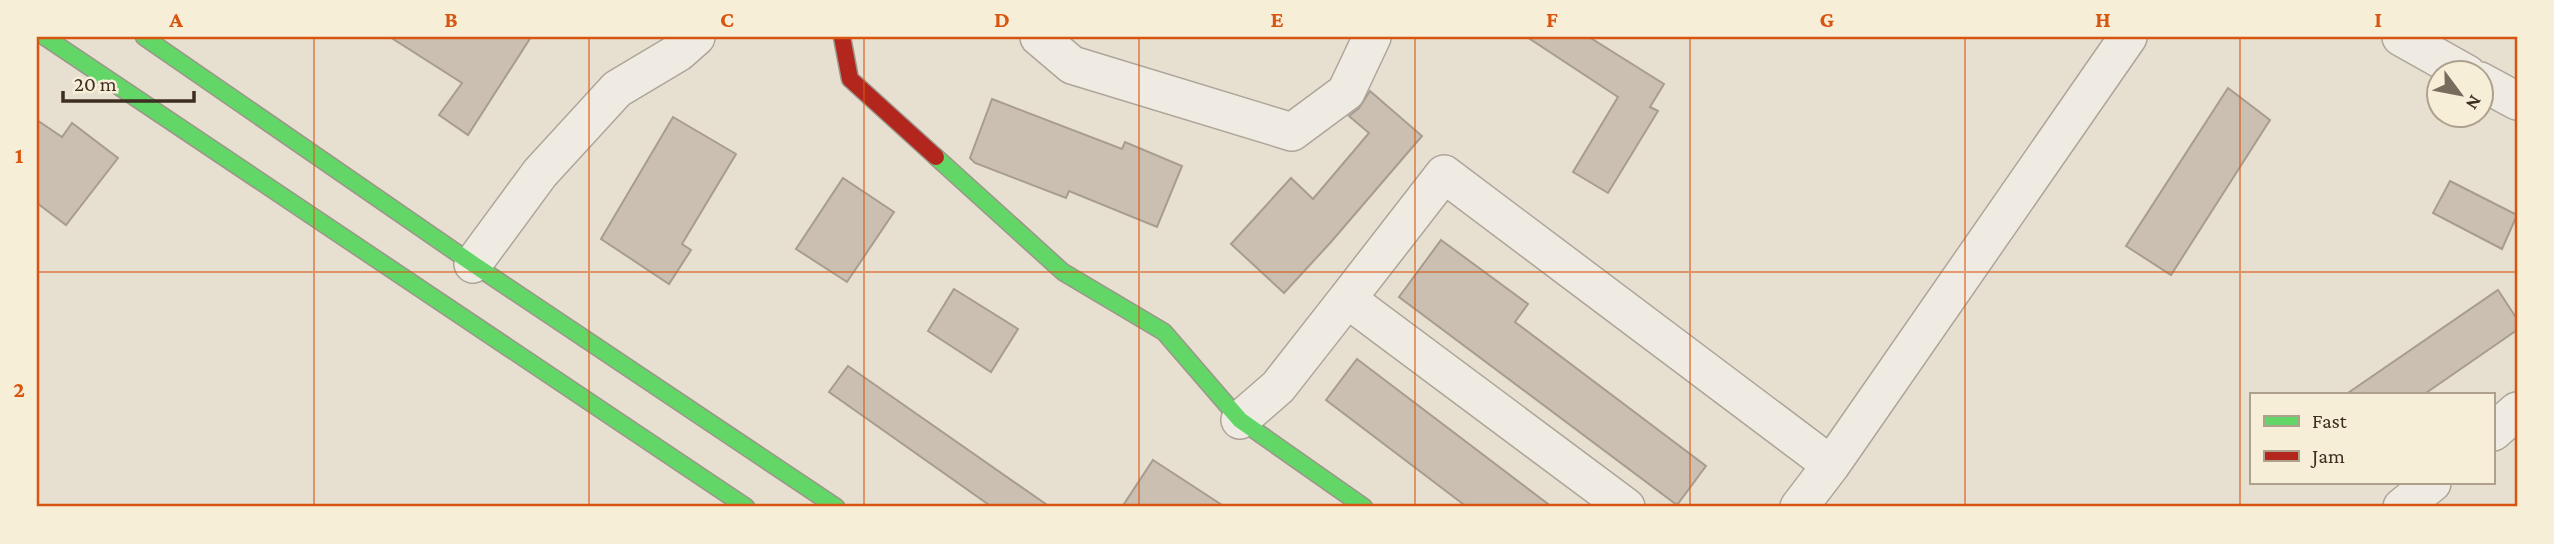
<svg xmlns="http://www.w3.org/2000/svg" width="2554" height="544" viewBox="0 0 2554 544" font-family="'Crimson Pro',serif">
<rect width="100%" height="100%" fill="#e7e0d1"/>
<!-- building -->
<path fill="#cbbfb2" stroke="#a89c90" stroke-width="2" d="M 390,37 L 531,37 L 468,135 L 439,115 L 462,83 Z
M 1527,37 L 1589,37 L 1664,84 L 1650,107 L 1658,111 L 1608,193 L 1573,172 L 1618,97 Z
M 2228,88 L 2270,120 L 2171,275 L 2126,246 Z
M 1370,91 L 1422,136 L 1331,242 L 1284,293 L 1231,244 L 1291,178 L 1313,199 L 1369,133 L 1349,116 L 1359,108 Z
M 992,99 L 1122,149 L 1125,142 L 1182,166 L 1157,227 L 1069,191 L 1066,198 L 975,163 L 970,158 Z
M 673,117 L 736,154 L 682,244 L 691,250 L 669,284 L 601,239 Z
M 37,120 L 62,137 L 72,123 L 118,158 L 66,225 L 37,203 Z
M 843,178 L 894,212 L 847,282 L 796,249 Z
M 2450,181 L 2517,215 L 2502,249 L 2433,213 Z
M 1441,240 L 1528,304 L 1515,322 L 1706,466 L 1677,505 L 1399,297 Z
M 954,289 L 1018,329 L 991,372 L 928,331 Z
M 2498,290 L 2517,319 L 2517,330 L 2423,395 L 2345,395 Z
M 1357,359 L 1552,507 L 1467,507 L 1326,400 Z
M 848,366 L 1050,507 L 992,507 L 829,392 Z
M 1153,460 L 1225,507 L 1122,507 Z"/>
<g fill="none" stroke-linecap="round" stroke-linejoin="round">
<!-- street casing -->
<g stroke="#ada599" stroke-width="40">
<path id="street" d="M 1039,37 L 1072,65 L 1292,132 L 1346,92 L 1372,37
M 2401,37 L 2467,74
M 2480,81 L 2517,101
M 473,264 L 540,173 L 617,89 L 679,52 L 696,37
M 1347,299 L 1444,174 L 1831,465
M 1240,420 L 1278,387 L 1347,299 L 1626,507
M 2493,432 L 2517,411
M 1799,507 L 1831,465 L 2128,37
M 2402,507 L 2432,483"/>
</g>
<!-- fast casing -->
<g stroke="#9c958a" stroke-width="19">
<path id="fast" d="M 45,37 L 746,507
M 144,37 L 473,264 L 836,507
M 936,157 L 1063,272 L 1164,332 L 1240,420 L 1364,507"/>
</g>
<!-- jam casing -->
<g stroke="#9c958a" stroke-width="19">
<path id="jam" d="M 842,37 L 850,79 L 936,157"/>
</g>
<!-- street -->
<use href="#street" stroke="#efebe3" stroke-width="37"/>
<!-- fast -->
<use href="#fast" stroke="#63d668" stroke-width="16"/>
<!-- jam -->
<use href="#jam" stroke="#b3261e" stroke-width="16"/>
</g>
<!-- grid -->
<path fill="none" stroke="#d7550e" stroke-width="2" stroke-opacity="0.55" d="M 314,37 L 314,507M 589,37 L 589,507M 864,37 L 864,507M 1139,37 L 1139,507M 1415,37 L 1415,507M 1690,37 L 1690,507M 1965,37 L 1965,507M 2240,37 L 2240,507M 37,272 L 2517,272"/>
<!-- border -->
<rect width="2554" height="544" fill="none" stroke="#f7eed8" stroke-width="77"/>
<!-- legend -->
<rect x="2250" y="393" width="245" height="91" fill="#f7eed8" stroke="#ada18e" stroke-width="2"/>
<rect x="2264" y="416" width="35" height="10" fill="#63d668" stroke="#ada18e" stroke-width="2"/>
<text x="2312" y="428" font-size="21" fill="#3d2e20">Fast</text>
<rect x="2264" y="451" width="35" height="10" fill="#b3261e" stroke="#ada18e" stroke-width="2"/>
<text x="2312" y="463" font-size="21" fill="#3d2e20">Jam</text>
<!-- north arrow -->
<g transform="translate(2460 94) rotate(122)"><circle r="33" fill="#f7eed8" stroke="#ada18e" stroke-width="2"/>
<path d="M0-5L12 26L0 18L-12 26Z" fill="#786c5e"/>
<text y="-10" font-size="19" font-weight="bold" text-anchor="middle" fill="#3d2e20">N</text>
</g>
<!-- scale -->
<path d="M63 91v10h131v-10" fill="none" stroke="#3d2e20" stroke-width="3.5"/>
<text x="74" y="91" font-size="21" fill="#3d2e20" stroke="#f7eed8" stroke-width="5" paint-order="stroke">20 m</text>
<rect x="38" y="38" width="2478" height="467" fill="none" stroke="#d7550e" stroke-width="2.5"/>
<g font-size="23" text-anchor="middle" font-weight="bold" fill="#d7550e">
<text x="176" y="27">A</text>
<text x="451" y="27">B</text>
<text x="727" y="27">C</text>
<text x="1002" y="27">D</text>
<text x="1277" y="27">E</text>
<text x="1552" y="27">F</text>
<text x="1827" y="27">G</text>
<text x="2103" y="27">H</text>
<text x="2378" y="27">I</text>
<text x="19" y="163">1</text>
<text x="19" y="397">2</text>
</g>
</svg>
